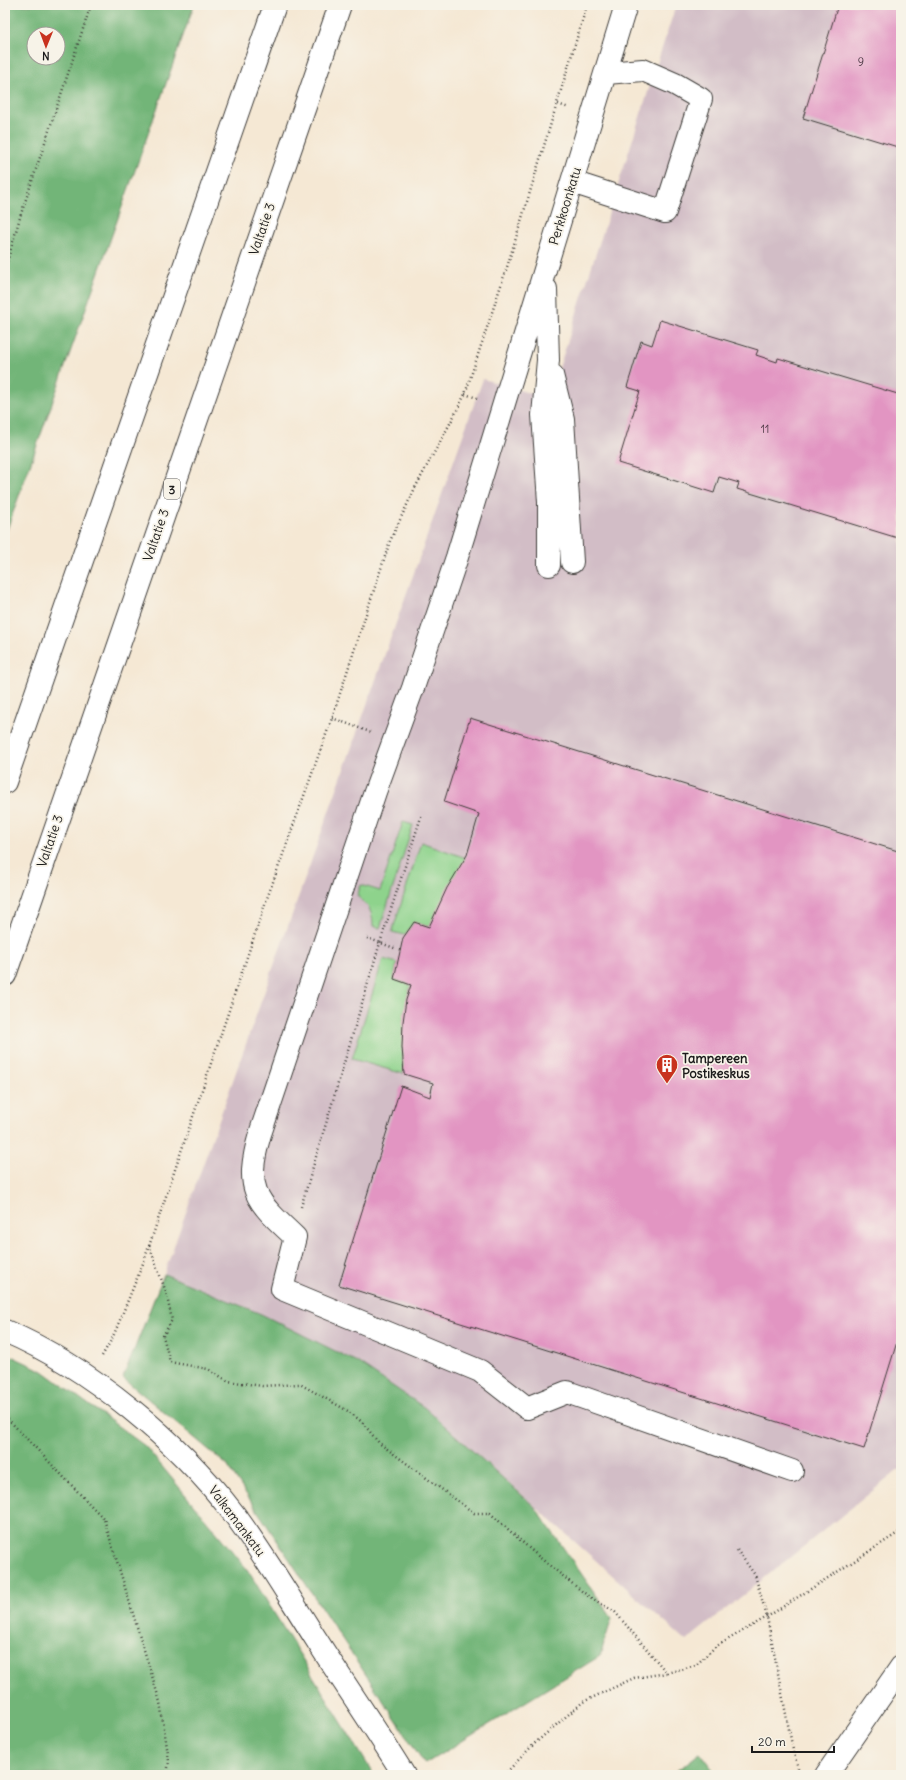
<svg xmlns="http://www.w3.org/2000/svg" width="906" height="1780" viewBox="0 0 906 1780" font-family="Delius,sans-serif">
<rect width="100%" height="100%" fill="#f7f3e8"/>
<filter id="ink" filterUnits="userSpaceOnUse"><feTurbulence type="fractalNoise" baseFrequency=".025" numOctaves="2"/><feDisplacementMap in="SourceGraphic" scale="8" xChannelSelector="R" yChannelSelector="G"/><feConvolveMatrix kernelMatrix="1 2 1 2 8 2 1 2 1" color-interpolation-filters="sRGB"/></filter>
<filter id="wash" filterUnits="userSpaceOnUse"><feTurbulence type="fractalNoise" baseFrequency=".012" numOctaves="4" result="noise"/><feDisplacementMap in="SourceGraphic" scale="16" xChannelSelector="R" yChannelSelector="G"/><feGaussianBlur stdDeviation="0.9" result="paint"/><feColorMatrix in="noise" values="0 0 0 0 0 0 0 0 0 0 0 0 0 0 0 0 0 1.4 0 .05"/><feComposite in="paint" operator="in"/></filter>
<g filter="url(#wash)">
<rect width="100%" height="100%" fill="#f5e8d4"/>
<!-- industrial -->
<path fill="#d2bdc6" d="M 676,5 L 901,5 L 901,1468 L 686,1641 L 425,1408 L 357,1362 L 261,1314 L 164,1274 L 483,379 L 549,399 Z"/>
<!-- green -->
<path fill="#8ed38c" stroke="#557854" d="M 403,822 L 413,825 L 380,928 L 373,926 C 373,912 368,904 357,896 L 361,885 L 380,891 Z
M 421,842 L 466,858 L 429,927 L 414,922 L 405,935 L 392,932 Z
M 383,959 L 397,963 L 394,979 L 411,985 C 401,1015 402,1044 404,1074 L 352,1059 Z"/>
<!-- forest -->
<path fill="#72b578" stroke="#47684a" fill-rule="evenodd" d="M 5,5 L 194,5 L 5,535 ZM 34,34 L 58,34 L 58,58 L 34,58 Z
M 164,1274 L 261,1314 L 357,1362 L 425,1408 L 535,1507 L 612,1618 L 600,1656 L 425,1764 L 227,1465 L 123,1378 Z
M 5,1353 L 43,1371 L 145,1446 L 247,1569 L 374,1775 L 5,1775 Z
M 700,1753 L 717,1775 L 671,1775 Z"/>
<g id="blocks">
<!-- building -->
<path fill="#e295c2" d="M 838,5 L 901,5 L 901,148 L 803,118 Z
M 660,320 L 758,350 L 756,355 L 777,362 L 778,358 L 901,395 L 901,539 L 737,489 L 739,483 L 719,477 L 714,493 L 618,463 L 640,391 L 627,387 L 641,341 L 652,345 Z
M 470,718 L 901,852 L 901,1329 L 864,1449 L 339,1285 L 401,1086 L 430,1097 L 433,1083 L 404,1074 L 402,1047 L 403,1022 L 406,1000 L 411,985 L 394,979 L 403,938 L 414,922 L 429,927 L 447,888 L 467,855 L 479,814 L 444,802 Z"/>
</g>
</g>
<g filter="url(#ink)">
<use href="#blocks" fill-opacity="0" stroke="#3d3b38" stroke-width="1"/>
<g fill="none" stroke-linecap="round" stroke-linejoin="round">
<!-- minor casing -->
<g stroke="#3d3b38" stroke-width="24">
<path id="minor" d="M 626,5 L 457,557 L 413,688 L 375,792 L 260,1134 C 244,1190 255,1200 295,1237 L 282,1289 L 480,1371 L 527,1408 L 567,1392 L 792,1471
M 572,182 L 665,212 L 701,99 L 675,84 L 643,70 L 606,73
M 546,289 L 548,360 L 543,415 L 549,502 L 549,565
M 552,375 L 563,419 L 572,562
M 5,1331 C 90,1367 178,1441 234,1514 C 264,1554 289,1597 316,1639 C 345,1685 376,1729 404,1775
M 826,1775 L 901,1667"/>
</g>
<!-- highway casing -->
<g stroke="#3d3b38" stroke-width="24">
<path id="highway" d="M 5,782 L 275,5
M 5,975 L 340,5"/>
</g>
<!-- path -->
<path stroke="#3d3b38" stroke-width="2.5" stroke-dasharray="1 3" stroke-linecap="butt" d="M 558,104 L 569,108
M 5,269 L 21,214 L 91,5
M 465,394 L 480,399
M 332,718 L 370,732
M 367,938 L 397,949
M 301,1207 L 380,943 L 422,814
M 149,1245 L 166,1292 L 172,1320 L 163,1336 L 170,1362 L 208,1369 L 228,1381 L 262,1386 L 300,1384 L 348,1411 L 362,1422 L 379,1443 L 474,1513 L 490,1513 L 539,1557 L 588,1596 L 615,1612 L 667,1673 L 696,1665 L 715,1647 L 767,1617 L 901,1531
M 102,1356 L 113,1337 L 144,1261 L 264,907 L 332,718 L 390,541 L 415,488 L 453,418 L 465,394 L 508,264 L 587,5
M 5,1416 L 104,1519 L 160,1702 L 169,1761 L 167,1775
M 737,1550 L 755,1575 L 767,1617 L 793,1750 L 800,1775
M 504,1775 L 534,1744 L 583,1702 L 634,1678 L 667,1673"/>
<!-- minor -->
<use href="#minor" stroke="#fff" stroke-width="22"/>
<!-- highway -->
<use href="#highway" stroke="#fff" stroke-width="22"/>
</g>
</g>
<!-- icons -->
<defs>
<g id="building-pin" transform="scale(1.15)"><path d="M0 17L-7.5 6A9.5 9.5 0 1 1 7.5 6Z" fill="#c8321e" stroke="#f7f3e8"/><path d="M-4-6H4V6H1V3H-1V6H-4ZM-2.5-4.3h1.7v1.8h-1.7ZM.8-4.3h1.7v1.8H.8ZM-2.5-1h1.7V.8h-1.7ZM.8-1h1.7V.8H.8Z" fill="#fff"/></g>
</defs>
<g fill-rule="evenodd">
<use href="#building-pin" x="667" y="1065"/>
</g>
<g text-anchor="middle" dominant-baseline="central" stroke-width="3.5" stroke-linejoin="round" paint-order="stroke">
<!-- number labels -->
<g font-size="11" fill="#4e3a46">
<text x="861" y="62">9</text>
<text x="765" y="429">11</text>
</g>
<!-- shield labels -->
<rect fill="#f7f3e8" stroke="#5e5c59" stroke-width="1" x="164" y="479" width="16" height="20" rx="3"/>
<g font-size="12" font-weight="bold" fill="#1c1c1c">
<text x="172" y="489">3</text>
</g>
<!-- street labels -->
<g font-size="13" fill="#1c1c1c" stroke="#f7f3e8">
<text transform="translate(565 206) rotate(-73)">Perkkoonkatu</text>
<text transform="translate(262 229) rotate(-71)">Valtatie 3</text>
<text transform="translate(156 535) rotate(-71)">Valtatie 3</text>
<text transform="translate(50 841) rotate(-71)">Valtatie 3</text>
<text transform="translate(237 1521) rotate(53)">Valkamankatu</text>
</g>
<!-- poi labels -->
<g font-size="13" font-weight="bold" fill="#1c1c1c" stroke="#f7f3e8" text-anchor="start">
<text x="682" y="1058">Tampereen<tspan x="682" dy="15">Postikeskus</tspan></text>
</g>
</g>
<!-- margin -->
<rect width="906" height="1780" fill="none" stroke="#f7f3e8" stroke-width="20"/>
<!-- north arrow -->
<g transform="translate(46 46) rotate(181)"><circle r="19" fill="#f7f3e8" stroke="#9f9d96"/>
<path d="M0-3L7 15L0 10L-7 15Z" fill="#c8321e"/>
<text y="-6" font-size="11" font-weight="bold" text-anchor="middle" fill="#1c1c1c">N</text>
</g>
<!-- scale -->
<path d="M752 1746v6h82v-6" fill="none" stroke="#1c1c1c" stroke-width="2"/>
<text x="758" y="1746" font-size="12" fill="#1c1c1c" stroke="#f7f3e8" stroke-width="3" paint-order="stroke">20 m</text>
</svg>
